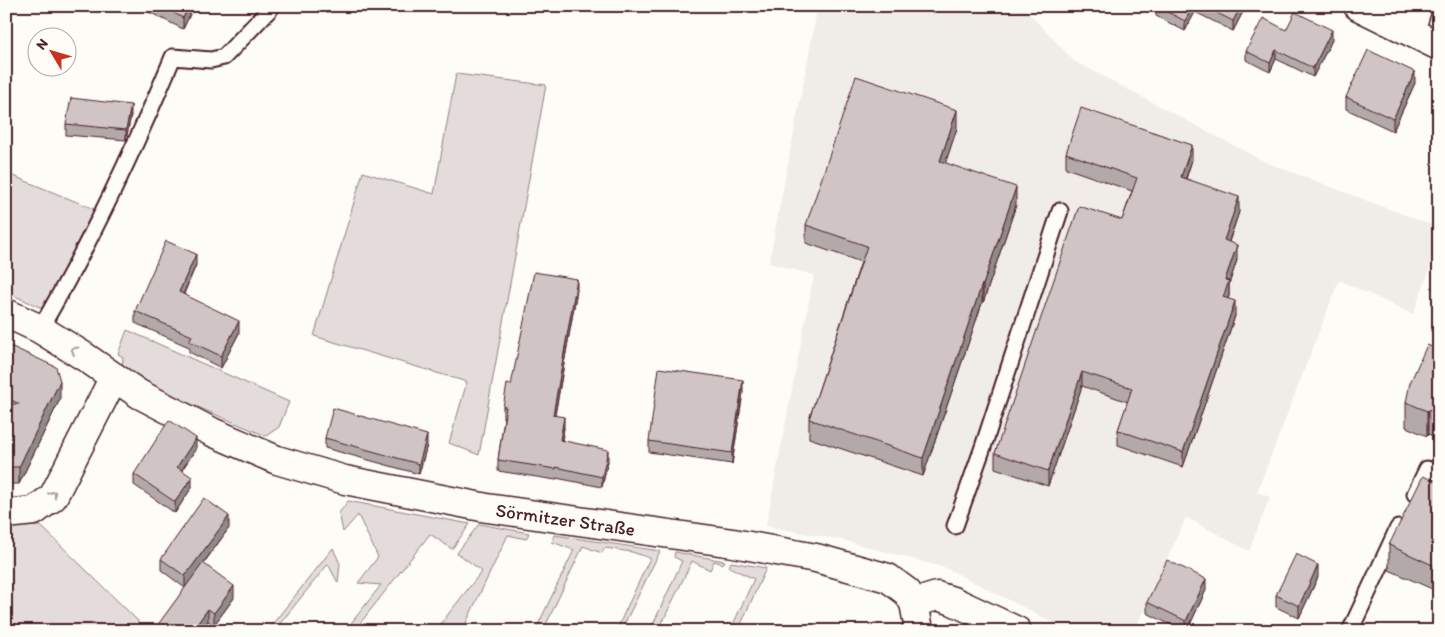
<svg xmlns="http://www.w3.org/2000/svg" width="1445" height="637" viewBox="0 0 1445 637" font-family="Itim,sans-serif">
<rect width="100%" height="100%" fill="#fdfcf7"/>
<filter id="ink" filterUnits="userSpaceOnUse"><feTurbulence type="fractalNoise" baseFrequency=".02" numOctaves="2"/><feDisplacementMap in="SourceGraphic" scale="10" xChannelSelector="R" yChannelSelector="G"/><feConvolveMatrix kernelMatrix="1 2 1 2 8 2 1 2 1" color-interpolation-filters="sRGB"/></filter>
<g filter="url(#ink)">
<!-- built -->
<path fill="#f0ece8" d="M 818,6 L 1022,6 L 1074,61 L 1265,162 L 1439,228 L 1439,245 L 1413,314 L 1339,280 L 1257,492 L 1270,497 L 1249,551 L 1186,517 L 1134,631 L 1070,631 L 946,568 L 846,541 L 766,526 L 814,275 L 769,263 Z"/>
<!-- green -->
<path fill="#e3dcda" stroke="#967e82" d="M 456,74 L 546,85 L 479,455 L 449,443 L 467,382 L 314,336 L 363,172 L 434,194 Z
M 6,173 L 94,209 L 44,309 L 6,292 Z
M 127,330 L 289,402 L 279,427 L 266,436 L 186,402 L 122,369 L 123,357 L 118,354 Z
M 348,501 L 470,524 L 452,549 L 430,534 L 354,631 L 345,631 L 381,585 L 358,583 L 378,557 L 358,515 L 343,532 L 339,513 Z
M 479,524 L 529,533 L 526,539 L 508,535 L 462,631 L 435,631 L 482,571 L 457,553 Z
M 6,526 L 41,526 L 138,621 L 138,631 L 6,631 Z
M 555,535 L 660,551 L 621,631 L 616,631 L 650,558 L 632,552 L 605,548 L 602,553 L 583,546 L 543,631 L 535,631 L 574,550 L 552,542 Z
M 333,548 L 340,564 L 338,583 L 328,564 L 274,631 L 267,631 Z
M 675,552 L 725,561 L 723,564 L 714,561 L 710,570 L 692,561 L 658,631 L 650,631 L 682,561 L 674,557 Z
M 731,562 L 766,568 L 738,631 L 730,631 L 754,579 L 729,567 Z"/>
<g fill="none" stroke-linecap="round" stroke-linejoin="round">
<!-- service casing -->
<g stroke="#4a1f2b" stroke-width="19">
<path id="service" d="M 40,329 C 91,242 134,150 173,57 L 211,60 L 224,57 L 270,9
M 1415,494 L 1427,469 L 1439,473
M 955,526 L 983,447 L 1060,211
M 1350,631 L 1398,528"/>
</g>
<!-- minor casing -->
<g stroke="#4a1f2b" stroke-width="31">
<g id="minor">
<path d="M 1358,6 L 1439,46"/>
<path d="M 1410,31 L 1418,6"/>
<path id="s1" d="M 6,313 L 40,329 L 85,357 L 139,394 L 212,432 L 277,460 L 345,480 L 487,508 L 733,543 L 816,558 L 888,578 L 907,592 L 914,603 L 937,596 L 953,601 L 1017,631"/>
<path d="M 6,514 L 34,511 L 53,497 L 114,377"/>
<path d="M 914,603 L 918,624 L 916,631"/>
</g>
</g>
<!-- service -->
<use href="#service" stroke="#fdfcf7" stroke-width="15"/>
<!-- minor -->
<use href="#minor" stroke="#fdfcf7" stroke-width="28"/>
</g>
<!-- wall -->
<path fill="#b3a9a9" stroke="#4a1f2b" d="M 149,6 L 194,6 L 183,29 L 149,12 Z
M 1156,6 L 1246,6 L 1233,31 L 1195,12 L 1185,31 L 1156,16 Z
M 1286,30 L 1332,40 L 1313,77 L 1276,59 L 1270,72 L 1246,60 L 1246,51 Z
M 1415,83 L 1393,131 L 1346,109 L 1346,97 Z
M 131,115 L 126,140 L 66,135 L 66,124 Z
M 957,128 L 945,163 L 1016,205 L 983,303 L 982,303 L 923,476 L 809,438 L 809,419 L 861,262 L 806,243 L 806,225 Z
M 1066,153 L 1192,160 L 1186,179 L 1239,212 L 1229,242 L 1237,260 L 1229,284 L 1229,296 L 1228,298 L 1235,316 L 1183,467 L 1118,445 L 1118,430 L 1128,402 L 1082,386 L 1048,486 L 995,468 L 995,453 L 1122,220 L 1132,191 L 1066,168 Z
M 196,265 L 184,294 L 239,333 L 221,368 L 189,352 L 189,347 L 135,323 L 135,311 Z
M 577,290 L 555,415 L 564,428 L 562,441 L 608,461 L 602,487 L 556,478 L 556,480 L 498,471 L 498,460 L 504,418 L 503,418 L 503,407 L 511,385 Z
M 6,344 L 60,399 L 19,484 L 6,484 Z
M 1439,346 L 1439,439 L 1428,434 L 1427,436 L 1406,427 L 1406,402 Z
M 743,392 L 732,464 L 649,452 L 649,441 Z
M 325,438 L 427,445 L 419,474 L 325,448 Z
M 196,449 L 182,470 L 192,487 L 175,513 L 134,485 L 134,474 Z
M 1439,483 L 1439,592 L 1389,570 L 1389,545 Z
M 229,528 L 201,567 L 234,598 L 214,625 L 208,621 L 201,631 L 154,631 L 185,588 L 161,570 L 161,559 Z
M 1318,577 L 1299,618 L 1276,607 L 1276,595 Z
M 1206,590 L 1187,631 L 1183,631 L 1147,613 L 1147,602 Z"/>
<!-- shaded-wall -->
<path fill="#928a89" stroke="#4a1f2b" d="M 189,6 L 194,6 L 183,29 L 183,18 Z
M 1193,6 L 1195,6 L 1195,12 L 1185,31 L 1185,21 Z
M 1241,6 L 1246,6 L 1233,31 L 1233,21 Z
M 1332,30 L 1332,40 L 1313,77 L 1313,68 Z
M 1276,50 L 1276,59 L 1270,72 L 1270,63 Z
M 1415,72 L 1415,83 L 1393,131 L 1393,119 Z
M 131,105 L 131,115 L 126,140 L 126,130 Z
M 957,110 L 957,128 L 940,180 L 940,161 Z
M 1192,145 L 1192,160 L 1181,192 L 1181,177 Z
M 1016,187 L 1016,205 L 983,303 L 983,285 Z
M 1239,197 L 1239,212 L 1224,255 L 1224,240 Z
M 1237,245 L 1237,260 L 1229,284 L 1229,296 L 1223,312 L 1223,297 L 1225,280 Z
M 196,254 L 196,265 L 179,304 L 179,292 Z
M 577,279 L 577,290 L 553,426 L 553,415 Z
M 982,284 L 982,303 L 923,476 L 923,458 Z
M 1235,301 L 1235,316 L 1183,467 L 1183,452 Z
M 239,321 L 239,333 L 221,368 L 221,356 Z
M 1082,372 L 1082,386 L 1048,486 L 1048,471 Z
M 743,380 L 743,392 L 732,464 L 732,453 Z
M 60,381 L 60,399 L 19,484 L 19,467 Z
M 1428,410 L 1428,434 L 1427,436 L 1427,411 Z
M 564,417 L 564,428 L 560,451 L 560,440 Z
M 427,435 L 427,445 L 419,474 L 419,464 Z
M 196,438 L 196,449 L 177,477 L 177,467 Z
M 608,450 L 608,461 L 602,487 L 602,477 Z
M 192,477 L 192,487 L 175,513 L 175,502 Z
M 229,516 L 229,528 L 185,588 L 185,576 Z
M 1318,565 L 1318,577 L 1299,618 L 1299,606 Z
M 1206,579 L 1206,590 L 1187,631 L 1186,631 L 1186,621 Z
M 234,586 L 234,598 L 214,625 L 214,613 Z
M 208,609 L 208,621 L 201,631 L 192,631 Z"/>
<!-- building -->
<path fill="#d0c5c4" stroke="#4a1f2b" d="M 161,6 L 189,6 L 183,18 Z
M 1156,6 L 1193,6 L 1185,21 Z
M 1203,6 L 1241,6 L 1233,21 Z
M 1295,12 L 1332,30 L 1313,68 L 1276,50 L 1270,63 L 1246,51 L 1263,18 L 1286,30 Z
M 1368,50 L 1415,72 L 1393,119 L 1346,97 Z
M 856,76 L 957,110 L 940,161 L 1016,187 L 983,285 L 982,284 L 923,458 L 809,419 L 867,246 L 806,225 Z
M 71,98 L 131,105 L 126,130 L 66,124 Z
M 1081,108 L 1192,145 L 1181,177 L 1239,197 L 1224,240 L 1237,245 L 1225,280 L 1229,281 L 1223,297 L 1235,301 L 1183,452 L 1118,430 L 1132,388 L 1082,372 L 1048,471 L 995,453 L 1079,206 L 1122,220 L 1137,178 L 1066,153 Z
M 166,241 L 196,254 L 179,292 L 239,321 L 221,356 L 189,341 L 192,336 L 135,311 Z
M 534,272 L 577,279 L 553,415 L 564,417 L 560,440 L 608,450 L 602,477 L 556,467 L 556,469 L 498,460 L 506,407 L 503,407 L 507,384 L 511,385 Z
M 6,344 L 56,367 L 60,381 L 19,467 L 6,467 L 6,404 L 19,404 L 6,397 Z
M 1427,345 L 1437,349 L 1439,346 L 1439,415 L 1428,410 L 1427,411 L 1406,402 L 1410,383 Z
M 659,368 L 743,380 L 732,453 L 649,441 Z
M 333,408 L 427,435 L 419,464 L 325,438 Z
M 169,420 L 196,438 L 177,467 L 192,477 L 175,502 L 134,474 Z
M 1423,476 L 1439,483 L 1439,568 L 1389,545 Z
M 204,498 L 229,516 L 185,576 L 161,559 Z
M 1296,554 L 1318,565 L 1299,606 L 1276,595 Z
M 1167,560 L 1206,579 L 1186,621 L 1147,602 Z
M 203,563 L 234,586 L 214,613 L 208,609 L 192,631 L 155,631 L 154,630 Z"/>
<!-- one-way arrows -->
<defs><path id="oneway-chevron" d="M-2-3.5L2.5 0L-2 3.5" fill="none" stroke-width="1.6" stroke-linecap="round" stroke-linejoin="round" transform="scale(1.25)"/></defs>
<g stroke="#ac999b">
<use href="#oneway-chevron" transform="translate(74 350) rotate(-149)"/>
<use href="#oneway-chevron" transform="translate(53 494) rotate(-54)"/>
</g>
</g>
<g text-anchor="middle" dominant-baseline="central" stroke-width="4" stroke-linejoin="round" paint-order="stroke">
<!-- street labels -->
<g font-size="19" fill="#4a1f2b" stroke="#fdfcf7">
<text stroke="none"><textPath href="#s1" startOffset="604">Sörmitzer Straße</textPath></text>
</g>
</g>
<!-- margin -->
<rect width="1445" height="637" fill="none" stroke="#fdfcf7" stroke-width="25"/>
<rect x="12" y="12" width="1420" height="612" fill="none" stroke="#4a1f2b" stroke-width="2" filter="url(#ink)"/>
<!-- north arrow -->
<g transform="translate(52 52) rotate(308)"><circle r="24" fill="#fdfcf7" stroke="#b5a4a5"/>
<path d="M0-4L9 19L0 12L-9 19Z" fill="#c8321e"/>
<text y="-8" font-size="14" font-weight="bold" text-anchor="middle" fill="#4a1f2b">N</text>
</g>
</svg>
